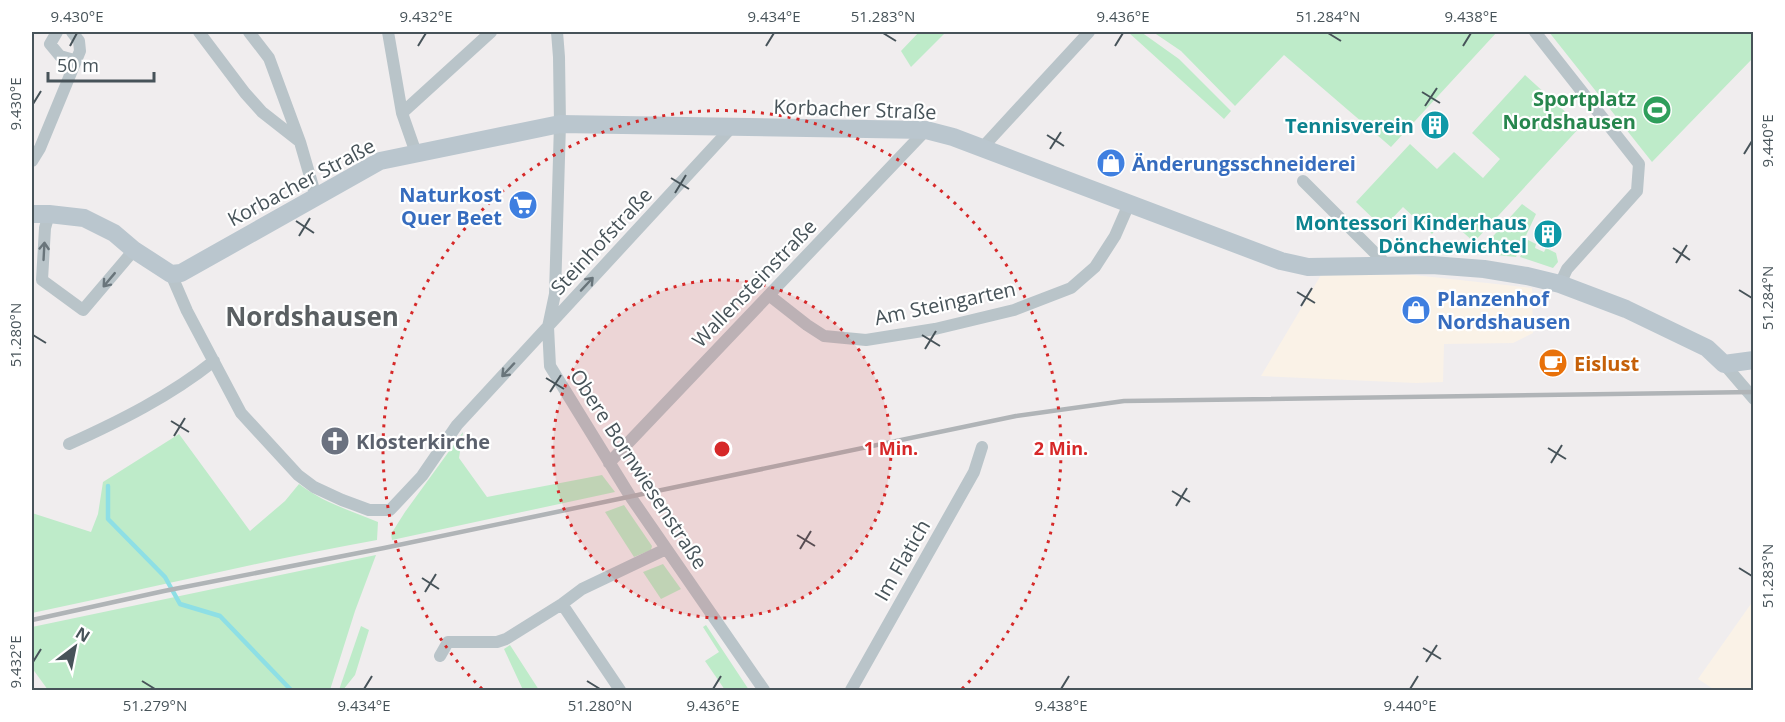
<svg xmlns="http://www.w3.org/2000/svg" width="1785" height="722" viewBox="0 0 1785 722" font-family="'Open Sans',sans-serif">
<rect width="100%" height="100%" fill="#f0edee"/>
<!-- commercial -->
<path fill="#faf2e7" d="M 1321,275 L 1414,275 L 1532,288 L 1533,333 L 1513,343 L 1444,344 L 1443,382 L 1416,383 L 1261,376 Z
M 1753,601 L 1753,690 L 1715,690 L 1698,679 Z"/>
<!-- green -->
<path fill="#beebc9" d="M 919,32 L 946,32 L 911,67 L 901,51 Z
M 1128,32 L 1141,32 L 1179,59 L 1231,111 L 1224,119 Z
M 1153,32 L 1497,32 L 1391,147 L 1284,55 L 1235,106 L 1181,51 Z
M 1549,32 L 1753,32 L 1753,58 L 1652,162 Z
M 1525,75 L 1581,126 L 1474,242 L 1447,218 L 1432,234 L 1403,207 L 1383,228 L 1356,202 L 1410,144 L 1437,169 L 1454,152 L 1483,178 L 1500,159 L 1472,133 Z
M 1522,204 L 1536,214 L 1516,257 L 1478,253 Z
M 1528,240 L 1536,244 L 1535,248 L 1544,252 L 1546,248 L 1556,253 L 1558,262 L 1553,268 L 1520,257 Z
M 463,432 L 459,458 L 487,497 L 602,475 L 615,492 L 392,540 L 391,534 L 405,512 Z
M 179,434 L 250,531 L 285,501 L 299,484 C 322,502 351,511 378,522 L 377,540 C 261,561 147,589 32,613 L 32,513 L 91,532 L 98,514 L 103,482 Z
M 624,505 L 652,546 L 651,550 L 634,557 L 605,512 Z
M 376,555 L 355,611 L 330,690 L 48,690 L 32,668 L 32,627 Z
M 663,564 L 681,589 L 661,599 L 643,572 Z
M 706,625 L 749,690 L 725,690 L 705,661 L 719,652 L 703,627 Z
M 361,626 L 369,630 L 355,675 L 343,690 L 339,690 Z
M 510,645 L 539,690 L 523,690 L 504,649 Z"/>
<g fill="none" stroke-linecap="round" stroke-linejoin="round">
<!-- stream -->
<path stroke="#8edfe5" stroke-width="4.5" d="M 108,486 L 108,519 L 165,577 L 180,604 L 220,616 L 291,690"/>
<!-- street -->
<path stroke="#b9c4c9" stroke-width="12" d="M 57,32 L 50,44 L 60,56 L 74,60
M 199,32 L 245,93 L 262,112 L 299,141
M 249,32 L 269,58 L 300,142 L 316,197
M 388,32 L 402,113 L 416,153
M 557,32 L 559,57 L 560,124 L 555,294 L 548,327 L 550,366 L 630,496 L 764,690
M 1535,32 L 1639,164 L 1637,191 L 1567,269 L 1560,284
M 402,113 L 491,32
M 982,148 L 1089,32
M 32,161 L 40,148 L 80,51 L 79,41 L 72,32
M 1303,181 L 1389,267
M 49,214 L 45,228 L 42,280 L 83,310 L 134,250
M 171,274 L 187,311 L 241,413 L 298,475 L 314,487 L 342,500 L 369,510 L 390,510 L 422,476 L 457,425 L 732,127
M 770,296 L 807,325 L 824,336 L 866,340 L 935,329 L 1014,310 L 1071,288 L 1095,267 L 1115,236 L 1129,204
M 1724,364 L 1754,399
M 69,444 C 120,421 170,396 214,361
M 609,463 L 926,130
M 562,604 L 620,690
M 440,656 L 448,642 L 497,642 L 506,639 L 562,604 L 582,589 L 666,549
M 851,690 L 974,472 L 982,447"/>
<!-- secondary -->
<path stroke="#bac6ce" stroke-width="18" d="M 32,214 L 49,214 L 84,218 L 114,233 L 134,250 L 171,274 L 181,273 L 380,161 L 560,124 L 926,130 L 953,137 L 1281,261 L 1308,267 L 1432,265 L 1484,269 L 1527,276 L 1560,284 L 1626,309 L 1707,348 L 1724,364 L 1754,360"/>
<!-- rail -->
<path stroke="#b0b4b7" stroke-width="4.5" d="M 32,620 L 164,591 L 384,548 L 1016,416 L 1124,401 L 1754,392"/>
</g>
<!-- one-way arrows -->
<defs><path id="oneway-shaft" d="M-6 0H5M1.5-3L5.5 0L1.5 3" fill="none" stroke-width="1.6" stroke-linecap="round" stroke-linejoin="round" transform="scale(1.5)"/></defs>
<g stroke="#69757b">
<use href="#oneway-shaft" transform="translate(44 251) rotate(-87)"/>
<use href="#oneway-shaft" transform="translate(109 280) rotate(130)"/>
<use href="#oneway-shaft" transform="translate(587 284) rotate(-47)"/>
<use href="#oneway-shaft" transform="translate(508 370) rotate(133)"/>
</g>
<!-- ticks -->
<path fill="none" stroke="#475359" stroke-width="2" d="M 883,33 L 896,41M 1328,33 L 1341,41M 70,46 L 77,33M 418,46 L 426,33M 766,46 L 774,33M 1115,46 L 1123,33M 1463,46 L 1471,33M 1422,92 L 1440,103M 33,104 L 41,91M 1425,106 L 1437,88M 1047,135 L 1064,146M 1050,149 L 1061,132M 1744,154 L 1752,141M 671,178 L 689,189M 675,193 L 686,175M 296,221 L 314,233M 299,236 L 310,218M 1673,248 L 1690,260M 1676,263 L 1687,245M 1739,290 L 1752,298M 1297,292 L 1315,303M 1301,306 L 1312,288M 33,335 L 46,343M 922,335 L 940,346M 925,349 L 936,331M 546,378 L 564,389M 550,392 L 561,375M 171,421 L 189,432M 174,436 L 185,418M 1548,448 L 1566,459M 1551,463 L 1562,445M 1172,491 L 1190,502M 1176,506 L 1187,488M 797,535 L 815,546M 800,549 L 811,531M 1739,568 L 1752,576M 422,578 L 439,589M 425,592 L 436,574M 1423,648 L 1441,659M 33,662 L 41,649M 1426,662 L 1437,645M 142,681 L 155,689M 587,681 L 600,689M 364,689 L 372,676M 713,689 L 721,676M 1061,689 L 1069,676M 1410,689 L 1418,676"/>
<!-- distance rings -->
<circle cx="722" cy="449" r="169" fill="#d62828" fill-opacity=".12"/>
<g fill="none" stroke="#d62828" stroke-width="3" stroke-dasharray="3 6">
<circle cx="722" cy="449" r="169"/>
<path d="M482 689A339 339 0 1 1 962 689"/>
</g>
<!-- icons -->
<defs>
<g id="stadium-disc" transform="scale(1.5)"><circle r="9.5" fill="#2e9e5b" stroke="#fff"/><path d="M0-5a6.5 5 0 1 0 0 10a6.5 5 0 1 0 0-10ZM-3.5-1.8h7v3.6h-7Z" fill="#fff"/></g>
<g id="building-disc" transform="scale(1.5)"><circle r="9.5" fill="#0f9aa8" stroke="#fff"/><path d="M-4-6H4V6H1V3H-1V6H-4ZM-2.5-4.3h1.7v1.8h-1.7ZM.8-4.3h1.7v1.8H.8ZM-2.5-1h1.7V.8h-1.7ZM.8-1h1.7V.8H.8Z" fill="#fff"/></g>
<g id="shop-disc" transform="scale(1.5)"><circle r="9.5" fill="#3f7fe0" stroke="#fff"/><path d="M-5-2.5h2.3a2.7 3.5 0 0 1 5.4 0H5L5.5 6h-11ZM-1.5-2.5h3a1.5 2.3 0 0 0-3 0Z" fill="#fff"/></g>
<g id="supermarket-disc" transform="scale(1.5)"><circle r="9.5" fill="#3f7fe0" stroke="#fff"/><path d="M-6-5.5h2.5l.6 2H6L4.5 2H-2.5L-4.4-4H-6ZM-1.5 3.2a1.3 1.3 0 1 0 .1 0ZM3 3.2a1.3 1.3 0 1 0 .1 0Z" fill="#fff"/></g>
<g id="cafe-disc" transform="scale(1.5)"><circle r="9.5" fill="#e8710a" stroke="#fff"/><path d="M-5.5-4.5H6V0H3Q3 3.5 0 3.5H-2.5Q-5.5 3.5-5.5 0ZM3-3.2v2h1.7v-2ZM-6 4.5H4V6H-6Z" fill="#fff"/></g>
<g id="church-disc" transform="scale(1.5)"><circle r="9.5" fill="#6b7280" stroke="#fff"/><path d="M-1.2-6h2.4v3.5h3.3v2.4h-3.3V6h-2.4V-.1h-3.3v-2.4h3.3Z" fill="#fff"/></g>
</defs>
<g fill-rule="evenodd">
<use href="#stadium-disc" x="1657" y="110"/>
<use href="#building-disc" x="1435" y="125"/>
<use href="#shop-disc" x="1111" y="163"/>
<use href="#supermarket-disc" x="523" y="205"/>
<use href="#building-disc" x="1548" y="234"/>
<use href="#shop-disc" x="1416" y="310"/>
<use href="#cafe-disc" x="1553" y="363"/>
<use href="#church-disc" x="335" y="441"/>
</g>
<g text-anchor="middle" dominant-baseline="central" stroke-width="4.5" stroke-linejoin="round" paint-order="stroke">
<!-- leisure labels -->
<g font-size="20" font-weight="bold" fill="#27864d" stroke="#fff" text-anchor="end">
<text x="1636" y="98">Sportplatz<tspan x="1636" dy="23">Nordshausen</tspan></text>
</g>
<!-- street labels -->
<g font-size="20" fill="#475359" stroke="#fff">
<text transform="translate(855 109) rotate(2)">Korbacher Straße</text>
<text transform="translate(301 182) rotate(-28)">Korbacher Straße</text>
<text transform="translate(601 241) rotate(-47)">Steinhofstraße</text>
<text transform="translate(754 283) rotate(-46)">Wallensteinstraße</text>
<text transform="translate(945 303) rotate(-12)">Am Steingarten</text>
<text transform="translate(639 469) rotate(57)">Obere Bornwiesenstraße</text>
<text transform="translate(902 560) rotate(-60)">Im Flatich</text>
</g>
<!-- culture labels -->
<g font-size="20" font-weight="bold" fill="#0d838f" stroke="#fff" text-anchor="end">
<text x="1414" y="125">Tennisverein</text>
<text x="1527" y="222">Montessori Kinderhaus<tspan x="1527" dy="23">Dönchewichtel</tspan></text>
</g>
<!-- shop labels -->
<g font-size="20" font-weight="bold" fill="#366cbe" stroke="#fff" text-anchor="start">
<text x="1132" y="163">Änderungsschneiderei</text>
<text x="502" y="194" text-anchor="end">Naturkost<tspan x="502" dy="23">Quer Beet</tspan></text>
<text x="1437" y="298">Planzenhof<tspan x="1437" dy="23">Nordshausen</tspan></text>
</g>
<!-- food labels -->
<g font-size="20" font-weight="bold" fill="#c56008" stroke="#fff" text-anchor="start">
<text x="1574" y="363">Eislust</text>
</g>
<!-- worship labels -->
<g font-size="20" font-weight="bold" fill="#5b616d" stroke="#fff" text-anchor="start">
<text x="356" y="441">Klosterkirche</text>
</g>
<!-- district labels -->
<g font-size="26" font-weight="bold" fill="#5a5f62" stroke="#fff">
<text x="312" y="316">Nordshausen</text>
</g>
</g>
<circle cx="722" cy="449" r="9" fill="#d62828" stroke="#fff" stroke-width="3"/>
<g font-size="18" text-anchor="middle" font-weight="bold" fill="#d62828" stroke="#fff" stroke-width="4.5" stroke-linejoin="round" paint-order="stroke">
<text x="891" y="455">1 Min.</text>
<text x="1061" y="455">2 Min.</text>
</g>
<!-- border -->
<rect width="1785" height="722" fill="none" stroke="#ffffff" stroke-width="66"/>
<!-- north arrow -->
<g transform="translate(75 647) rotate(32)" stroke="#ffffff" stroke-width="4.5" paint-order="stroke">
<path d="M0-4.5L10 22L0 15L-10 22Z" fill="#475359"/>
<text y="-9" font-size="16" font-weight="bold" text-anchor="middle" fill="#475359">N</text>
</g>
<!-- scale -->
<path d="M48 72v9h106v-9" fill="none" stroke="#475359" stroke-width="3"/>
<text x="57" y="72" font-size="18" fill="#475359" stroke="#ffffff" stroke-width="4.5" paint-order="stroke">50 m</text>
<rect x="33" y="33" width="1719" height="656" fill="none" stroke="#475359" stroke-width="2"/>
<g font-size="15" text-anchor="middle" fill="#475359">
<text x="77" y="22">9.430°E</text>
<text x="426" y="22">9.432°E</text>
<text x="774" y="22">9.434°E</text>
<text x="883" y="22">51.283°N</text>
<text x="1123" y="22">9.436°E</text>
<text x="1328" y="22">51.284°N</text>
<text x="1471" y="22">9.438°E</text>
<text transform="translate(16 104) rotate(-90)" y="5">9.430°E</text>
<text transform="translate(1768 141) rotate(-90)" y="5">9.440°E</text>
<text transform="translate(1768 298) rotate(-90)" y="5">51.284°N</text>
<text transform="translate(16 335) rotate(-90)" y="5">51.280°N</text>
<text transform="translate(1768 576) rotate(-90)" y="5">51.283°N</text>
<text transform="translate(16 662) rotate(-90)" y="5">9.432°E</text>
<text x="155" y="711">51.279°N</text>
<text x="364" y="711">9.434°E</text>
<text x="600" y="711">51.280°N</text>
<text x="713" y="711">9.436°E</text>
<text x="1061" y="711">9.438°E</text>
<text x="1410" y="711">9.440°E</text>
</g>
</svg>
